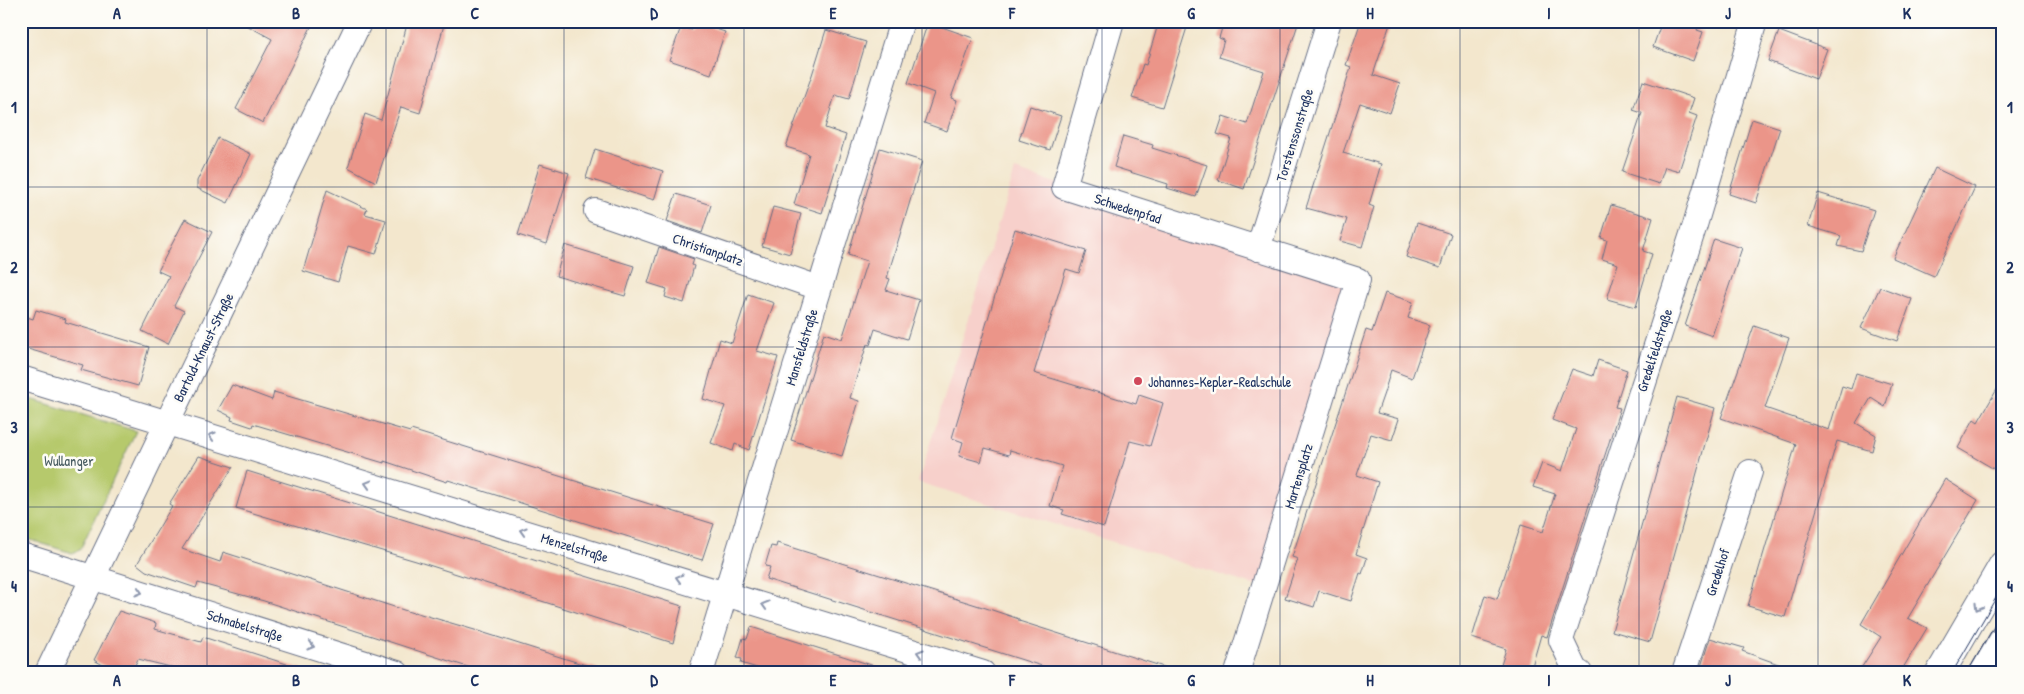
<svg xmlns="http://www.w3.org/2000/svg" width="2024" height="694" viewBox="0 0 2024 694" font-family="'Patrick Hand',sans-serif">
<rect width="100%" height="100%" fill="#fdfcf7"/>
<filter id="ink" filterUnits="userSpaceOnUse"><feTurbulence type="fractalNoise" baseFrequency=".02" numOctaves="2"/><feDisplacementMap in="SourceGraphic" scale="10" xChannelSelector="R" yChannelSelector="G"/><feConvolveMatrix kernelMatrix="1 2 1 2 8 2 1 2 1" color-interpolation-filters="sRGB"/></filter>
<filter id="wash" filterUnits="userSpaceOnUse"><feTurbulence type="fractalNoise" baseFrequency=".0096" numOctaves="4" result="noise"/><feDisplacementMap in="SourceGraphic" scale="20" xChannelSelector="R" yChannelSelector="G"/><feGaussianBlur stdDeviation="1.12" result="paint"/><feColorMatrix in="noise" values="0 0 0 0 0 0 0 0 0 0 0 0 0 0 0 0 0 1.4 0 .05"/><feComposite in="paint" operator="in"/></filter>
<g filter="url(#wash)">
<rect width="100%" height="100%" fill="#f3e7cd"/>
<!-- built -->
<path fill="#f7d0cb" d="M 1015,170 L 1358,280 L 1263,588 L 918,482 Z"/>
<!-- green -->
<path fill="#b6c96c" stroke="#687c65" d="M 21,396 L 136,431 L 80,550 L 72,553 L 21,537 Z"/>
<g id="blocks">
<!-- building -->
<path fill="#eb9589" d="M 239,21 L 314,21 L 263,123 L 236,109 L 272,39 Z
M 408,21 L 445,21 L 420,113 L 401,107 L 376,182 L 348,167 L 365,114 L 381,120 Z
M 1159,21 L 1189,21 L 1162,107 L 1132,98 L 1143,64 L 1146,65 Z
M 1224,21 L 1244,21 L 1263,27 L 1264,21 L 1299,21 L 1244,189 L 1218,180 L 1231,138 L 1217,134 L 1223,116 L 1247,124 L 1264,71 L 1219,57 L 1224,40 L 1219,38 Z
M 1361,21 L 1391,21 L 1373,75 L 1400,84 L 1390,113 L 1360,103 L 1343,153 L 1381,164 L 1369,205 L 1374,207 L 1362,247 L 1340,241 L 1347,219 L 1306,208 L 1351,67 L 1346,65 Z
M 1662,21 L 1700,21 L 1697,30 L 1703,32 L 1693,61 L 1653,47 Z
M 695,22 L 725,32 L 711,74 L 669,60 L 681,27 L 692,30 Z
M 928,22 L 973,38 L 951,98 L 957,100 L 947,131 L 924,123 L 934,93 L 908,83 Z
M 826,30 L 866,42 L 849,99 L 835,95 L 825,128 L 846,135 L 822,213 L 794,204 L 809,154 L 786,147 L 812,75 Z
M 1779,31 L 1827,49 L 1816,79 L 1768,61 Z
M 1643,81 L 1694,98 L 1689,113 L 1697,116 L 1679,171 L 1665,167 L 1659,184 L 1622,172 L 1642,113 L 1633,110 Z
M 1030,106 L 1061,116 L 1050,150 L 1019,140 Z
M 1752,119 L 1780,128 L 1756,203 L 1729,194 Z
M 1123,136 L 1153,145 L 1152,148 L 1207,165 L 1196,197 L 1167,188 L 1168,184 L 1114,167 Z
M 218,138 L 251,154 L 228,203 L 197,188 L 197,181 Z
M 880,148 L 922,161 L 887,278 L 890,279 L 886,290 L 919,300 L 907,339 L 875,329 L 870,345 L 867,344 L 850,398 L 859,401 L 842,456 L 791,440 L 824,333 L 842,339 L 867,261 L 848,255 Z
M 595,149 L 663,171 L 654,200 L 586,178 Z
M 540,164 L 569,173 L 547,244 L 518,235 Z
M 1935,168 L 1975,187 L 1934,276 L 1893,258 Z
M 327,190 L 367,209 L 365,214 L 386,220 L 376,254 L 348,246 L 338,282 L 303,271 Z
M 1818,193 L 1874,210 L 1861,251 L 1838,246 L 1841,236 L 1808,226 Z
M 676,194 L 711,205 L 702,233 L 667,221 Z
M 1611,205 L 1653,218 L 1643,251 L 1652,254 L 1636,307 L 1607,299 L 1618,264 L 1602,259 L 1607,240 L 1601,238 Z
M 773,207 L 801,214 L 790,254 L 762,246 Z
M 185,219 L 212,232 L 174,306 L 184,311 L 168,344 L 142,331 L 169,276 L 158,271 Z
M 1417,223 L 1451,234 L 1440,268 L 1406,257 Z
M 1015,229 L 1086,251 L 1079,273 L 1066,269 L 1034,373 L 1136,404 L 1139,395 L 1163,403 L 1150,446 L 1130,441 L 1104,527 L 1062,514 L 1064,510 L 1050,506 L 1062,466 L 1010,450 L 1009,455 L 985,448 L 981,462 L 959,456 L 963,442 L 952,438 Z
M 1714,239 L 1742,248 L 1712,336 L 1685,326 Z
M 565,245 L 634,266 L 625,296 L 556,276 Z
M 659,247 L 694,259 L 692,265 L 694,266 L 684,303 L 665,297 L 667,289 L 648,283 Z
M 1880,287 L 1912,299 L 1897,341 L 1861,328 Z
M 1385,293 L 1413,302 L 1408,318 L 1430,325 L 1412,378 L 1391,370 L 1384,393 L 1377,413 L 1399,419 L 1392,440 L 1371,434 L 1357,475 L 1378,482 L 1356,554 L 1367,558 L 1362,574 L 1360,573 L 1351,601 L 1319,591 L 1314,607 L 1285,598 L 1298,559 L 1292,557 L 1366,330 L 1372,332 Z
M 748,294 L 774,303 L 757,351 L 778,357 L 749,450 L 735,444 L 733,451 L 711,443 L 725,406 L 703,399 L 720,339 L 732,343 Z
M 36,310 L 66,319 L 65,322 L 149,347 L 138,386 L 81,370 L 83,365 L 21,347 L 21,315 L 33,319 Z
M 1754,326 L 1789,338 L 1765,408 L 1829,430 L 1842,386 L 1851,389 L 1856,373 L 1892,384 L 1885,407 L 1871,398 L 1856,423 L 1876,435 L 1872,451 L 1837,441 L 1785,617 L 1748,606 L 1796,444 L 1721,418 Z
M 1598,360 L 1627,370 L 1615,407 L 1620,408 L 1547,637 L 1541,635 L 1530,673 L 1525,673 L 1501,665 L 1506,649 L 1472,638 L 1485,595 L 1497,599 L 1521,525 L 1543,532 L 1555,494 L 1533,487 L 1542,463 L 1562,471 L 1576,429 L 1552,420 L 1572,369 L 1593,376 Z
M 2003,379 L 2003,455 L 1994,469 L 1958,448 L 1974,419 L 1978,422 Z
M 232,385 L 272,400 L 274,392 L 410,432 L 411,430 L 714,524 L 702,560 L 448,480 L 447,482 L 384,461 L 384,463 L 253,424 L 252,427 L 231,420 L 232,417 L 218,410 Z
M 1677,397 L 1715,408 L 1650,642 L 1612,631 Z
M 199,456 L 233,467 L 182,549 L 220,562 L 223,552 L 413,613 L 414,612 L 478,631 L 598,669 L 597,673 L 486,673 L 264,601 L 198,583 L 196,588 L 146,571 L 137,564 L 172,506 L 169,504 Z
M 247,471 L 682,606 L 673,643 L 416,561 L 236,508 Z
M 1945,479 L 1978,500 L 1908,618 L 1927,628 L 1900,673 L 1858,673 L 1881,637 L 1861,624 Z
M 777,543 L 989,609 L 1019,619 L 1019,621 L 1170,669 L 1169,673 L 1064,673 L 766,579 L 770,567 L 765,566 L 771,546 L 776,547 Z
M 119,611 L 156,623 L 155,629 L 201,642 L 203,637 L 302,669 L 301,673 L 195,673 L 138,659 L 131,673 L 117,673 L 94,660 Z
M 751,627 L 884,669 L 884,673 L 773,673 L 741,663 L 742,659 L 737,658 L 743,638 L 747,639 Z
M 1710,638 L 1744,648 L 1742,651 L 1795,670 L 1795,673 L 1699,673 Z"/>
</g>
</g>
<g filter="url(#ink)">
<use href="#blocks" fill-opacity="0" stroke="#676f85" stroke-width="1"/>
<g fill="none" stroke-linecap="round" stroke-linejoin="round">
<!-- minor casing -->
<g stroke="#676f85" stroke-width="26">
<path id="minor" d="M 1112,21 L 1064,187 L 1358,280 L 1237,673
M 596,211 L 819,288
M 1258,249 L 1329,21
M 21,378 L 983,673
M 21,555 L 397,673
M 47,673 L 360,21
M 701,673 L 902,21
M 1580,673 L 1576,672 L 1561,640 L 1695,225 L 1755,21
M 1684,673 L 1750,472"/>
</g>
<!-- tertiary casing -->
<g stroke="#676f85" stroke-width="30">
<path id="tertiary" d="M 1940,673 L 2003,565
M 1984,673 L 2003,641"/>
</g>
<!-- minor -->
<use href="#minor" stroke="#fff" stroke-width="24"/>
<!-- tertiary -->
<use href="#tertiary" stroke="#fff" stroke-width="28"/>
<!-- tram -->
<path stroke="#1b2f5e" stroke-width="1" d="M 1952,673 L 2003,586
M 1967,673 L 2003,611"/>
</g>
<!-- one-way arrows -->
<defs><path id="oneway-chevron" d="M-2-3.5L2.5 0L-2 3.5" fill="none" stroke-width="1.6" stroke-linecap="round" stroke-linejoin="round" transform="scale(1.25)"/></defs>
<g stroke="#8d97ae">
<use href="#oneway-chevron" transform="translate(212 436) rotate(-163)"/>
<use href="#oneway-chevron" transform="translate(368 484) rotate(-163)"/>
<use href="#oneway-chevron" transform="translate(523 531) rotate(-163)"/>
<use href="#oneway-chevron" transform="translate(679 578) rotate(-163)"/>
<use href="#oneway-chevron" transform="translate(139 592) rotate(17)"/>
<use href="#oneway-chevron" transform="translate(765 605) rotate(-163)"/>
<use href="#oneway-chevron" transform="translate(1978 607) rotate(120)"/>
<use href="#oneway-chevron" transform="translate(311 646) rotate(17)"/>
<use href="#oneway-chevron" transform="translate(920 653) rotate(-163)"/>
</g>
</g>
<!-- grid -->
<path fill="none" stroke="#1b2f5e" stroke-width="1" stroke-opacity="0.55" d="M 207,21 L 207,673M 386,21 L 386,673M 564,21 L 564,673M 744,21 L 744,673M 922,21 L 922,673M 1102,21 L 1102,673M 1280,21 L 1280,673M 1460,21 L 1460,673M 1639,21 L 1639,673M 1818,21 L 1818,673M 21,187 L 2003,187M 21,347 L 2003,347M 21,507 L 2003,507"/>
<!-- markers -->
<circle fill="#d1495b" stroke="#fdfcf7" stroke-width="2" cx="1138" cy="381" r="5"/>
<g text-anchor="middle" dominant-baseline="central" stroke-width="5" stroke-linejoin="round" paint-order="stroke">
<!-- street labels -->
<g font-size="14" fill="#1b2f5e" stroke="#fdfcf7">
<text transform="translate(1294 135) rotate(-73)">Torstenssonstraße</text>
<text transform="translate(1128 208) rotate(18)">Schwedenpfad</text>
<text transform="translate(708 249) rotate(19)">Christianplatz</text>
<text transform="translate(203 347) rotate(-64)">Bartold-Knaust-Straße</text>
<text transform="translate(801 347) rotate(-73)">Mansfeldstraße</text>
<text transform="translate(1654 350) rotate(-72)">Gredelfeldstraße</text>
<text transform="translate(1298 476) rotate(-73)">Martensplatz</text>
<text transform="translate(575 547) rotate(17)">Menzelstraße</text>
<text transform="translate(1717 572) rotate(-72)">Gredelhof</text>
<text transform="translate(245 625) rotate(17)">Schnabelstraße</text>
</g>
<!-- poi labels -->
<g font-size="14" fill="#1b2f5e" stroke="#fdfcf7" text-anchor="start">
<text x="1148" y="381">Johannes-Kepler-Realschule</text>
</g>
<!-- park labels -->
<g font-size="14" fill="#4a5d62" stroke="#fdfcf7">
<text x="69" y="460">Wullanger</text>
</g>
</g>
<!-- margin -->
<rect width="2024" height="694" fill="none" stroke="#fdfcf7" stroke-width="55"/>
<rect x="28" y="28" width="1968" height="638" fill="none" stroke="#1b2f5e" stroke-width="2"/>
<g font-size="16" text-anchor="middle" font-weight="bold" fill="#1b2f5e">
<text x="117" y="19">A</text>
<text x="296" y="19">B</text>
<text x="475" y="19">C</text>
<text x="654" y="19">D</text>
<text x="833" y="19">E</text>
<text x="1012" y="19">F</text>
<text x="1191" y="19">G</text>
<text x="1370" y="19">H</text>
<text x="1549" y="19">I</text>
<text x="1728" y="19">J</text>
<text x="1907" y="19">K</text>
<text x="14" y="113">1</text>
<text x="2010" y="113">1</text>
<text x="14" y="273">2</text>
<text x="2010" y="273">2</text>
<text x="14" y="433">3</text>
<text x="2010" y="433">3</text>
<text x="14" y="592">4</text>
<text x="2010" y="592">4</text>
<text x="117" y="686">A</text>
<text x="296" y="686">B</text>
<text x="475" y="686">C</text>
<text x="654" y="686">D</text>
<text x="833" y="686">E</text>
<text x="1012" y="686">F</text>
<text x="1191" y="686">G</text>
<text x="1370" y="686">H</text>
<text x="1549" y="686">I</text>
<text x="1728" y="686">J</text>
<text x="1907" y="686">K</text>
</g>
</svg>
